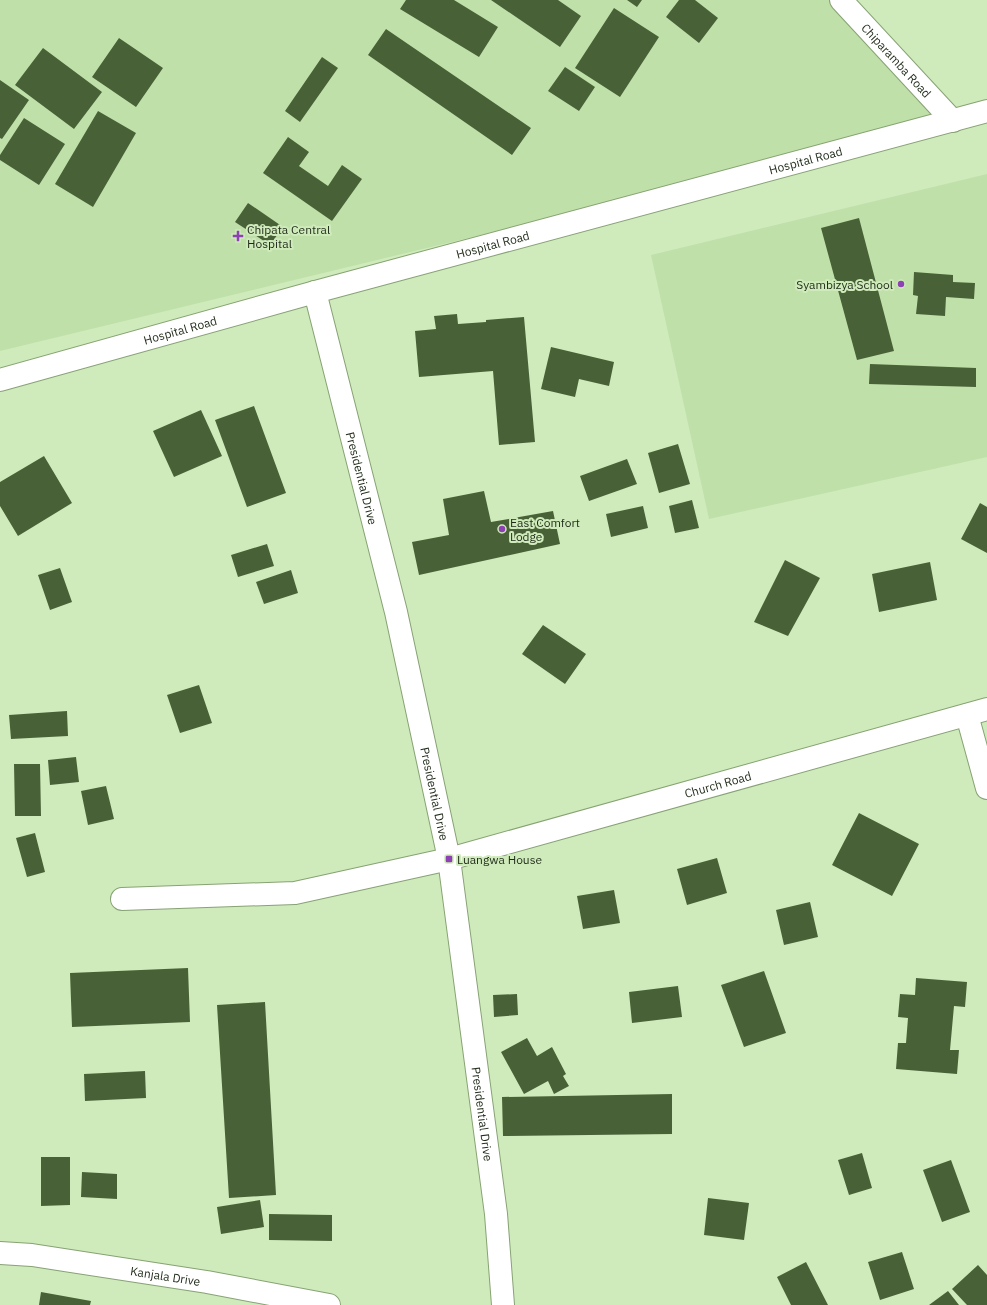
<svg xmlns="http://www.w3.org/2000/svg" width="987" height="1305" viewBox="0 0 987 1305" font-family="'IBM Plex Sans',sans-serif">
<rect width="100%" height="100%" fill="#cfebbb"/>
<!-- built -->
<path fill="#bfe0a9" d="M 0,0 L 829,0 L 953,121 L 0,351 Z
M 987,174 L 987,457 L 709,519 L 651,255 Z"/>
<!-- building -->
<path fill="#496137" d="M 406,0 L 454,0 L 498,27 L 479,57 L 400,9 Z
M 491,0 L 558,0 L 581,16 L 560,47 Z
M 627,0 L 642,0 L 637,7 Z
M 679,0 L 695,0 L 718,18 L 699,43 L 666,17 Z
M 614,8 L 659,37 L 620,97 L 575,68 Z
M 386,29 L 531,128 L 512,155 L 368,55 Z
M 119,38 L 163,68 L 136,107 L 92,77 Z
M 43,48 L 102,92 L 74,129 L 15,85 Z
M 322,57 L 338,68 L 300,122 L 285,111 Z
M 565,67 L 595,87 L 579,111 L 548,91 Z
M 0,80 L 29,100 L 2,139 L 0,138 Z
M 98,111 L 136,133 L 93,207 L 55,184 Z
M 24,118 L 65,144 L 39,185 L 0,160 L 0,155 Z
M 288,137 L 309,152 L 299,166 L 328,186 L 342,165 L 362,179 L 332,221 L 263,173 Z
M 248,203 L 283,227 L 270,245 L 235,222 Z
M 859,218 L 894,351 L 857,360 L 821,228 Z
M 914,272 L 953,275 L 953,282 L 975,283 L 974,299 L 946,297 L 945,316 L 916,314 L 918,296 L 913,295 Z
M 457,314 L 458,324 L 486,322 L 486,320 L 524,317 L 535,442 L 499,445 L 493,371 L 419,377 L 415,331 L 436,329 L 434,316 Z
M 551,347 L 614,362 L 609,386 L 579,379 L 575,397 L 541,389 Z
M 870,364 L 976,368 L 976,387 L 869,384 Z
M 254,406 L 286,493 L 247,507 L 215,420 Z
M 201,410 L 222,456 L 174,477 L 153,431 Z
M 678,444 L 690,484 L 659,493 L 648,453 Z
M 44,456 L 72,503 L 18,536 L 0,506 L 0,482 Z
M 627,459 L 637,484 L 589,501 L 580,476 Z
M 484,491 L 491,522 L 553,511 L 560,544 L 419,575 L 412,542 L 449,535 L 443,499 Z
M 692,500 L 699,528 L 675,533 L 669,506 Z
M 980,503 L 987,507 L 987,553 L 961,539 Z
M 643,506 L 648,528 L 611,537 L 606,514 Z
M 267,544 L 274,566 L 238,577 L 231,555 Z
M 785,560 L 820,578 L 788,636 L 754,622 Z
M 930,562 L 937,600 L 879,612 L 872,574 Z
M 60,568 L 72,602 L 50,610 L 38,575 Z
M 291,570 L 298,593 L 264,604 L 256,582 Z
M 543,625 L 586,654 L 565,684 L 522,654 Z
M 199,685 L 212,723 L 180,733 L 167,695 Z
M 67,711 L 68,736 L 11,739 L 9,715 Z
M 76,757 L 79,782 L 50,785 L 48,760 Z
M 14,764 L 40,764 L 41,816 L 15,816 Z
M 106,786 L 114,819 L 88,825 L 81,791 Z
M 859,813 L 919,844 L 892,896 L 832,865 Z
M 35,833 L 45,872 L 27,877 L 16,838 Z
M 717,858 L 727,893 L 687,905 L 677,869 Z
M 614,890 L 620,923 L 583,929 L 577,896 Z
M 810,902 L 818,937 L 784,945 L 776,910 Z
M 188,968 L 190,1022 L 72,1027 L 70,973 Z
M 764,971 L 786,1033 L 744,1047 L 721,985 Z
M 916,978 L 967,982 L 965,1007 L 954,1006 L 950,1050 L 959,1050 L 957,1074 L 896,1069 L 898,1043 L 906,1043 L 908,1018 L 898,1017 L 900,994 L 915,995 Z
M 678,986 L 682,1017 L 632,1023 L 629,992 Z
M 517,994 L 518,1015 L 494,1017 L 493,995 Z
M 265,1002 L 276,1195 L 229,1198 L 217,1005 Z
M 527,1038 L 537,1056 L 552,1047 L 566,1074 L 563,1076 L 569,1086 L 554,1094 L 548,1081 L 524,1094 L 501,1052 Z
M 145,1071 L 146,1098 L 85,1101 L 84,1074 Z
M 672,1094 L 672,1134 L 503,1136 L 502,1097 Z
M 862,1153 L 872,1188 L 849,1195 L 838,1160 Z
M 41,1157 L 70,1157 L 70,1205 L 41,1206 Z
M 951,1160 L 970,1212 L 942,1222 L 923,1170 Z
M 82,1172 L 117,1174 L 117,1199 L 81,1197 Z
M 708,1198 L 749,1203 L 744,1240 L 704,1235 Z
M 260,1200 L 264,1227 L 221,1234 L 217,1207 Z
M 269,1214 L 332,1215 L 332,1241 L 269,1240 Z
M 902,1252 L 914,1289 L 880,1300 L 868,1262 Z
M 806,1262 L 828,1305 L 791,1305 L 777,1277 Z
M 978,1265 L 987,1275 L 987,1305 L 967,1305 L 952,1289 Z
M 948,1291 L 959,1305 L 929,1305 Z
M 41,1292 L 91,1301 L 90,1305 L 39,1305 Z"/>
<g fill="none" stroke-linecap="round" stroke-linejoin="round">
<!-- street casing -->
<g stroke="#87a274" stroke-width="24">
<g id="street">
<path id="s1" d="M 841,0 L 953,121"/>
<path d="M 967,715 L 987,788"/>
<path d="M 122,899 L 295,893 L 449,859"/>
</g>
</g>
<!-- secondary casing -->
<g stroke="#87a274" stroke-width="24">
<g id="secondary">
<path id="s2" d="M 315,292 L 396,612 L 449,859 L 496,1214 L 503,1305"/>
<path id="s3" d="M 0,380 L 315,292 L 987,111"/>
<path id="s4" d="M 449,859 L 987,709"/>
<path id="s5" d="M 0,1253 L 32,1255 L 207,1282 L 329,1305"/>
</g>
</g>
<!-- street -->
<use href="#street" stroke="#fff" stroke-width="22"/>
<!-- secondary -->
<use href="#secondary" stroke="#fff" stroke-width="22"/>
</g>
<!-- markers -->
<g fill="#8d41b3" stroke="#cfebbb" stroke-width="1.5">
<path d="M236 230h4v4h4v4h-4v4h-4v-4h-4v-4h4z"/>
<circle cx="901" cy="284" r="4"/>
<circle cx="502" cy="529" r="4"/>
<rect x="445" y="855" width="8" height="8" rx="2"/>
</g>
<g text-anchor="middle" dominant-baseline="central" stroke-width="4" stroke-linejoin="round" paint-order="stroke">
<!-- street labels -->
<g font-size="12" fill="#1f2a18" stroke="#cfebbb">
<text stroke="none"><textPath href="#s1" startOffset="82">Chiparamba Road</textPath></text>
<text stroke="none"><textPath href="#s3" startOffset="835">Hospital Road</textPath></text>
<text stroke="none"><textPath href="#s3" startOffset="511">Hospital Road</textPath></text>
<text stroke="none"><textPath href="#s3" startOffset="187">Hospital Road</textPath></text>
<text stroke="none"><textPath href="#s2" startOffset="192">Presidential Drive</textPath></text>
<text stroke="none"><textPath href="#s4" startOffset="279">Church Road</textPath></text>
<text stroke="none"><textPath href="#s2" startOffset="516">Presidential Drive</textPath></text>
<text stroke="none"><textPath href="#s2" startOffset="840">Presidential Drive</textPath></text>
<text stroke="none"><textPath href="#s5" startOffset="167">Kanjala Drive</textPath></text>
</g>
<!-- poi labels -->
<g font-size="12" fill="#1f2a18" stroke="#cfebbb" text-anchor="start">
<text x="247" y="229">Chipata Central<tspan x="247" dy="14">Hospital</tspan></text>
<text x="893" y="284" text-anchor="end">Syambizya School</text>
<text x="510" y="522">East Comfort<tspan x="510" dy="14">Lodge</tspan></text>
<text x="457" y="859">Luangwa House</text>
</g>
</g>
</svg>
